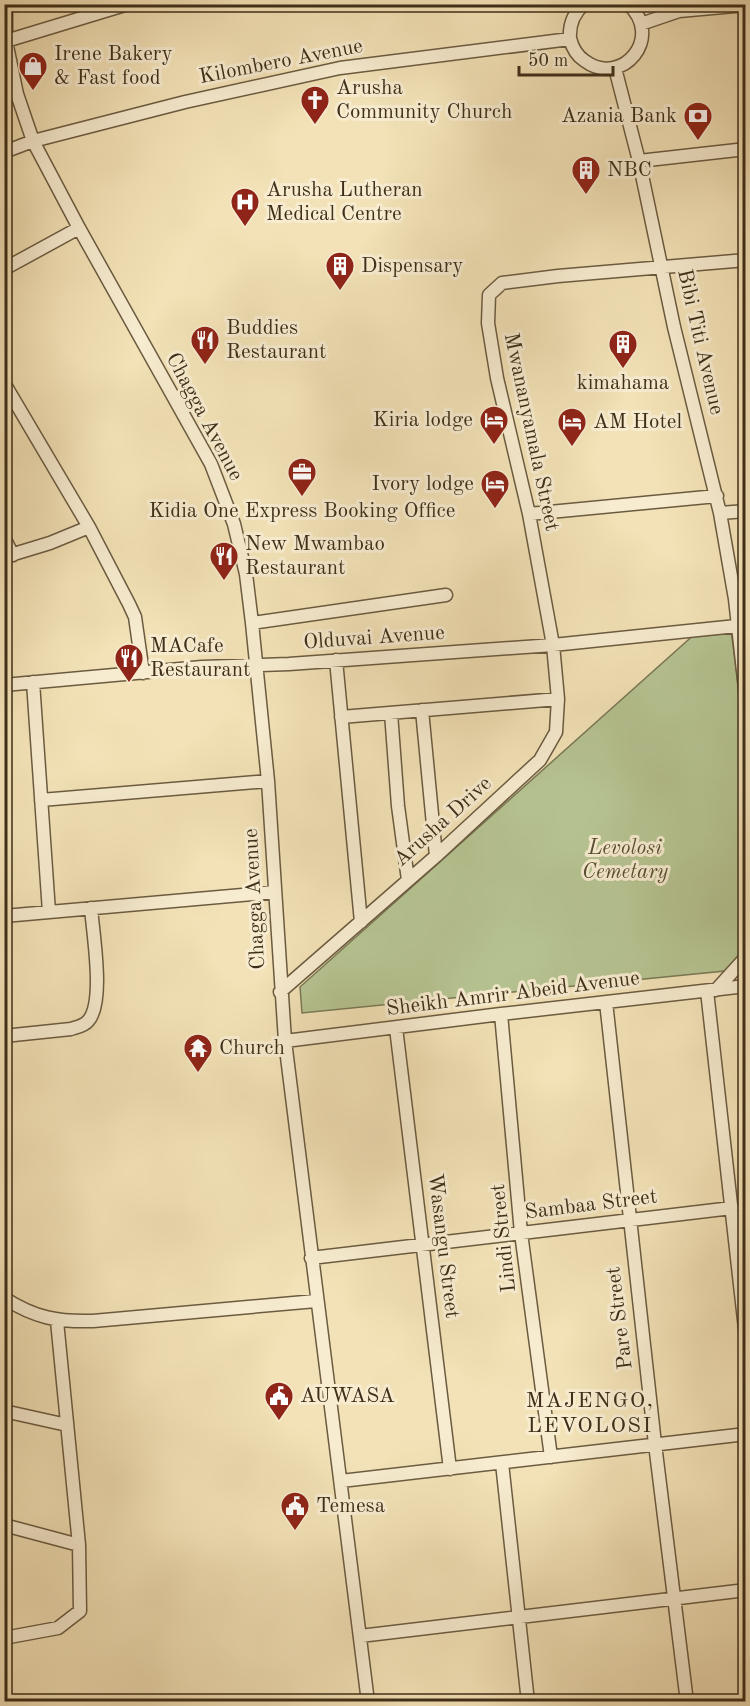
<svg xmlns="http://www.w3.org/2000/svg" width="750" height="1706" viewBox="0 0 750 1706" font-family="'Old Standard TT',serif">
<rect width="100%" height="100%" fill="#f3e2b7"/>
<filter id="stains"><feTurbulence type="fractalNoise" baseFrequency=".00333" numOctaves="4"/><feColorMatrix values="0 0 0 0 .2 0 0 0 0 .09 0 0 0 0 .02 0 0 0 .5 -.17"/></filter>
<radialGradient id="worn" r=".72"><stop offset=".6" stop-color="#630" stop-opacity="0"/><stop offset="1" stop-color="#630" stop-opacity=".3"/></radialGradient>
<!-- green -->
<path fill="#b6c492" stroke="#7a7956" stroke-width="1.5" d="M 730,622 L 746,745 L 746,947 L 725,971 L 302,1013 L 300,987 L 706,624 Z"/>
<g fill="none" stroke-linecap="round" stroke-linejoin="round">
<!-- minor casing -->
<g stroke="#6b5b40" stroke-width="15">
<path id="minor" d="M 6,4 L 6,41 L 17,94 L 33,141 L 79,228 L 211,464 L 234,524 L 246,574 L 252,623 L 268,781 L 285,1041 L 368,1702
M 584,4 C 574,13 569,24 570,38 C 572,47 577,56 585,61 C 622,88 665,37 628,4
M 641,24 L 679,11 L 746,5
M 6,41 L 128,4
M 615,68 L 639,161 L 674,327 L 720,513 L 735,599 L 746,698
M 4,152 L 33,141 L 185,102 L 340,68 L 570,39
M 639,161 L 746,149
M 4,269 L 79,228
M 4,383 L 89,527 L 129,604 L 135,617 L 143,673
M 720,513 L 746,511
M 529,514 L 717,496
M 4,538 L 13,555
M 4,557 L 50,543 L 89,527
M 252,623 L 446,595
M 336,660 L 361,922
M 33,682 L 49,912
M 4,685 L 202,667 L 289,664 L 553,645 L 746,625
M 422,710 L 436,856
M 391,713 L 398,806 L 408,880
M 341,717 L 558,699
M 41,800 L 268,781
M 4,916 L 275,892
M 716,990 L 746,957
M 707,991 L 746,1338
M 280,992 L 436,856 L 540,760 L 556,732 L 558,699 L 553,645 L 529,514 L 497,378 L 488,323 L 489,295 L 502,283 L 558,276 L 746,260
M 606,1002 L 655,1444 L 687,1702
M 501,1014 L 521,1233 L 551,1457
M 396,1028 L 450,1469
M 4,1036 L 71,1029 C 77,1027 84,1026 88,1021 C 105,1003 93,934 91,908
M 285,1041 L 501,1014 L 746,986
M 311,1258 L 732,1208
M 4,1298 C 35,1318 58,1322 93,1321 L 316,1301
M 4,1411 L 67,1425
M 502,1463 L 528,1702
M 341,1481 L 746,1434
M 4,1525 L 79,1545
M 360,1636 L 746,1590
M 4,1638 L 58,1628 L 80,1611 L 79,1545 L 57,1321"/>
</g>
<!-- minor -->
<use href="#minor" stroke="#f7ecd0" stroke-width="12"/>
</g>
<!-- icons -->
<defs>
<g id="shop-pin" transform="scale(1.5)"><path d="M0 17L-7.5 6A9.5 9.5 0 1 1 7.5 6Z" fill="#8f2418" stroke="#f7ecd0"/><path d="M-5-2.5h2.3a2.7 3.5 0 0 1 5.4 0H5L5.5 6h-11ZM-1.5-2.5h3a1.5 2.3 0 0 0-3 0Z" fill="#fff"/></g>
<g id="church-pin" transform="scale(1.5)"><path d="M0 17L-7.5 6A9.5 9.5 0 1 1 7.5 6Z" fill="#8f2418" stroke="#f7ecd0"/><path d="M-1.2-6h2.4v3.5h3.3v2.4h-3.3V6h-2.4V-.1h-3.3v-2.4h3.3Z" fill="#fff"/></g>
<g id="bank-pin" transform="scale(1.5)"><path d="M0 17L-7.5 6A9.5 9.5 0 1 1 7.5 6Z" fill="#8f2418" stroke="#f7ecd0"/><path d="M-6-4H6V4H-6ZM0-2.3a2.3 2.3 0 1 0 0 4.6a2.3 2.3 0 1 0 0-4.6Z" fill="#fff"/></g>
<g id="building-pin" transform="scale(1.5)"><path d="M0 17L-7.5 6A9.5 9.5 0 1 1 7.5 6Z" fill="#8f2418" stroke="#f7ecd0"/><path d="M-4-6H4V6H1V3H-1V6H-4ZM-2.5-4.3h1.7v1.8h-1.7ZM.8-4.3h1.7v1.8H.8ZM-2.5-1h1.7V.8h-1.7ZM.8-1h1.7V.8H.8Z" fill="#fff"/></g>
<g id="hospital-pin" transform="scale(1.5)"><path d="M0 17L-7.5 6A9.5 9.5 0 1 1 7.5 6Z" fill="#8f2418" stroke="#f7ecd0"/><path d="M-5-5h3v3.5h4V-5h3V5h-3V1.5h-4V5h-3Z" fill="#fff"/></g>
<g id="restaurant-pin" transform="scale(1.5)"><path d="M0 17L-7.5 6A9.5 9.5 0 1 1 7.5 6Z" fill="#8f2418" stroke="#f7ecd0"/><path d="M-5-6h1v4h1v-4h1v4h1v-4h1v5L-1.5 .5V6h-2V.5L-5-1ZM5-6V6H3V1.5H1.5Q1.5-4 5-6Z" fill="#fff"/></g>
<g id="hotel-pin" transform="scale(1.5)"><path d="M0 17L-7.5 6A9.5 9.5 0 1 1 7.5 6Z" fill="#8f2418" stroke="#f7ecd0"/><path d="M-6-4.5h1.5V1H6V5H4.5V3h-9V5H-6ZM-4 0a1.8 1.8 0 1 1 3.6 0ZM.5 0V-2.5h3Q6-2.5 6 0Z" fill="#fff"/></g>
<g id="office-pin" transform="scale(1.5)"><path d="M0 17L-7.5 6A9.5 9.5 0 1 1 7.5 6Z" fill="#8f2418" stroke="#f7ecd0"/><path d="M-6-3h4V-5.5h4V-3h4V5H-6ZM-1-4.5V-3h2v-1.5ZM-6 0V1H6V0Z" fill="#fff"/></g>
<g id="temple-pin" transform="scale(1.5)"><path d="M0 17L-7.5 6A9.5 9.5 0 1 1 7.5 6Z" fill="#8f2418" stroke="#f7ecd0"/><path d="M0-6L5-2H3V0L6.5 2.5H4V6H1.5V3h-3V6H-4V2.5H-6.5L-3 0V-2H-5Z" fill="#fff"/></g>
<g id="civic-pin" transform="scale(1.5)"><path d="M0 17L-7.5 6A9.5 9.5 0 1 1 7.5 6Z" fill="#8f2418" stroke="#f7ecd0"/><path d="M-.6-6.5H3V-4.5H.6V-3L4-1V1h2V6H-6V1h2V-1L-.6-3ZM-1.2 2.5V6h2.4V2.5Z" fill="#fff"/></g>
</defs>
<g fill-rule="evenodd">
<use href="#shop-pin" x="33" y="66"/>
<use href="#church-pin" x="315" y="100"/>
<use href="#bank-pin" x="698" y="116"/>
<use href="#building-pin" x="586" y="170"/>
<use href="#hospital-pin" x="245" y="202"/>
<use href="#building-pin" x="340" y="266"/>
<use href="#restaurant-pin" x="205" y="340"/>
<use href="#building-pin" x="623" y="344"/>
<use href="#hotel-pin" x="494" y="420"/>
<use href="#hotel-pin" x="572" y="422"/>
<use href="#office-pin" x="302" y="472"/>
<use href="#hotel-pin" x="495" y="484"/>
<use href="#restaurant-pin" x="224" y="556"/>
<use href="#restaurant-pin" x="129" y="658"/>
<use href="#temple-pin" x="198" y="1048"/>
<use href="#civic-pin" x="279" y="1396"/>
<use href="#civic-pin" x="295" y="1506"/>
</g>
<g text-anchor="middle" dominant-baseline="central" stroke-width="6" stroke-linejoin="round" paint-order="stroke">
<!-- poi labels -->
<g font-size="21" fill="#3e2e19" stroke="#f7ecd0" text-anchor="start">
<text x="54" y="54">Irene Bakery<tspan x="54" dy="24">&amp; Fast food</tspan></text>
<text x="336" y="88">Arusha<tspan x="336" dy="24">Community Church</tspan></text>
<text x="677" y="116" text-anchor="end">Azania Bank</text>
<text x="607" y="170">NBC</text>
<text x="266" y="190">Arusha Lutheran<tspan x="266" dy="24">Medical Centre</tspan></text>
<text x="361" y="266">Dispensary</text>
<text x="226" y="328">Buddies<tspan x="226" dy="24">Restaurant</tspan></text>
<text x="623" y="383" text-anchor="middle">kimahama</text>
<text x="473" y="420" text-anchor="end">Kiria lodge</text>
<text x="593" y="422">AM Hotel</text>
<text x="474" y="484" text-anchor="end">Ivory lodge</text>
<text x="302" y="511" text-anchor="middle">Kidia One Express Booking Office</text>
<text x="245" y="544">New Mwambao<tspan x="245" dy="24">Restaurant</tspan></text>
<text x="150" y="646">MACafe<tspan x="150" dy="24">Restaurant</tspan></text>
<text x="219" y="1048">Church</text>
<text x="300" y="1396">AUWASA</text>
<text x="316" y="1506">Temesa</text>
</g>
<!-- street labels -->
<g font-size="21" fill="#3e2e19" stroke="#f7ecd0">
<text transform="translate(281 62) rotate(-11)">Kilombero Avenue</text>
<text transform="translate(700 342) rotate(77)">Bibi Titi Avenue</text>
<text transform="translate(204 417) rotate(62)">Chagga Avenue</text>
<text transform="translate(531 432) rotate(78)">Mwananyamala Street</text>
<text transform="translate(374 638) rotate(-4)">Olduvai Avenue</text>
<text transform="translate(443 822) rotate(-42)">Arusha Drive</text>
<text transform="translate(255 899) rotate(-93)">Chagga Avenue</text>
<text transform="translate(513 994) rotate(-7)">Sheikh Amrir Abeid Avenue</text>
<text transform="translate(591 1205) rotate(-7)">Sambaa Street</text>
<text transform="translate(504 1238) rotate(-96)">Lindi Street</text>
<text transform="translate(443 1246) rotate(83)">Wasangu Street</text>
<text transform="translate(620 1318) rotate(-97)">Pare Street</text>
</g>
<!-- park labels -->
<g font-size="21" font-style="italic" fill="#564c31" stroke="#f7ecd0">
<text x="625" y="848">Levolosi<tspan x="625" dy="24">Cemetary</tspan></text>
</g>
<!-- neighbourhood labels -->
<g font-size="22" letter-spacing="1.5" fill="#3e2e19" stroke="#f7ecd0">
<text x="590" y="1401">MAJENGO,<tspan x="590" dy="25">LEVOLOSI</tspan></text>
</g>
</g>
<!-- margin -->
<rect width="750" height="1706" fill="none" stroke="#f3e2b7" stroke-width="24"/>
<rect x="6" y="6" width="738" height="1694" fill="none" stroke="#3e2e19" stroke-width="3"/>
<rect x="12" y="12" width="726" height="1682" fill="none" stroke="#3e2e19" stroke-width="1.5"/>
<!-- scale -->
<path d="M519 66v9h94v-9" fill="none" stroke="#3e2e19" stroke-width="3"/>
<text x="528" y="66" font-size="18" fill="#3e2e19" stroke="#f7ecd0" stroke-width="4.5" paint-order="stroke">50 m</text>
<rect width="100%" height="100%" filter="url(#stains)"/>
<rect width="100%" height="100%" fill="url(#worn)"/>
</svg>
